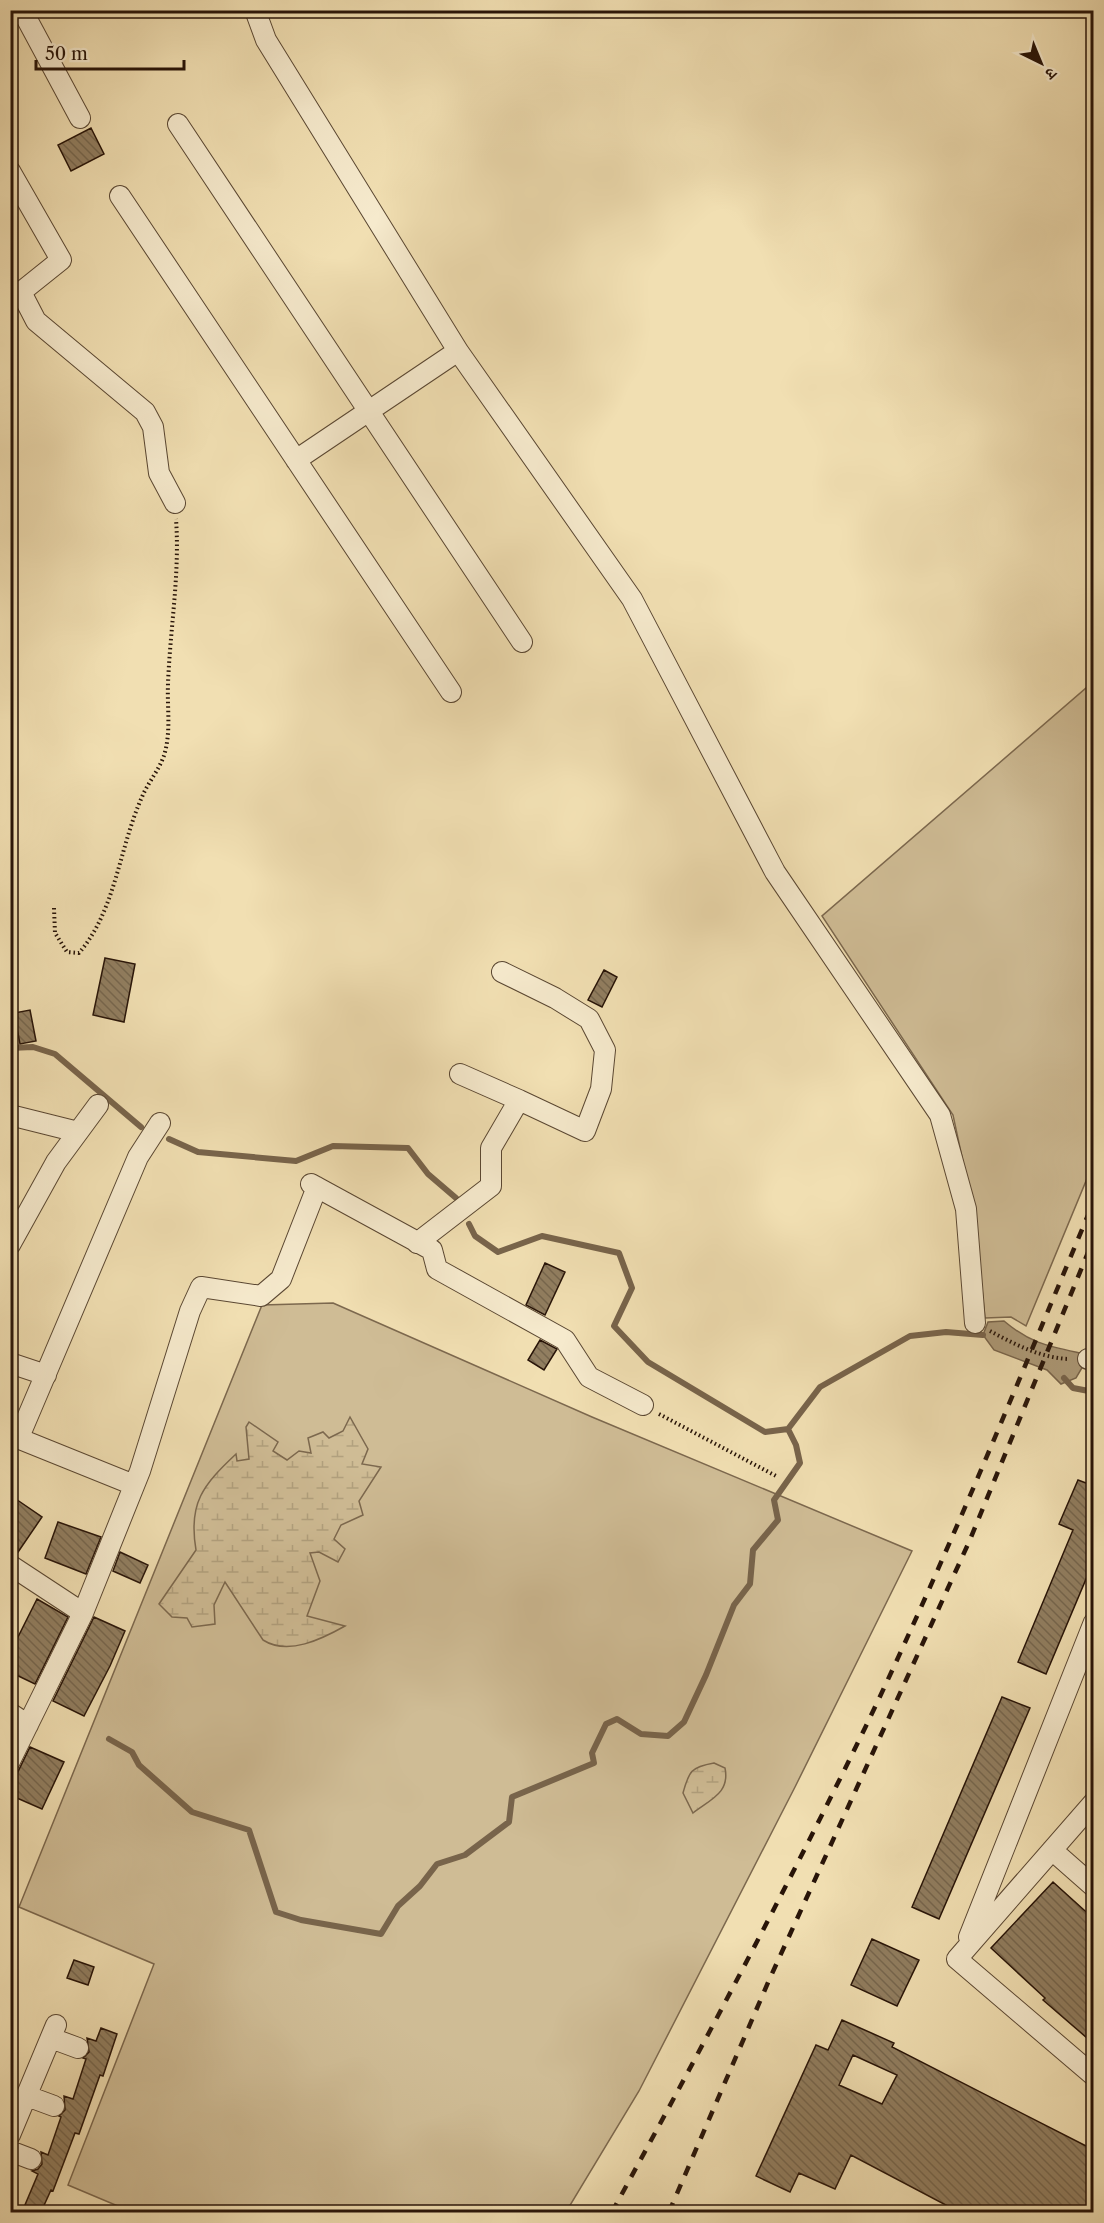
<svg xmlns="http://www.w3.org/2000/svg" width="1104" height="2223" viewBox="0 0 1104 2223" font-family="'Libre Caslon Text','Noto Serif Devanagari',serif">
<defs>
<pattern id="wetland-marsh" width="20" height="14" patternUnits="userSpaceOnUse" patternTransform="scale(1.5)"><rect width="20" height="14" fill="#cfbc95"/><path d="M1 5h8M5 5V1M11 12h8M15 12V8" fill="none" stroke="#b2a17f"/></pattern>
<pattern id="building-back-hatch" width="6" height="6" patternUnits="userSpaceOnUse" patternTransform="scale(1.5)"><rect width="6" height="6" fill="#917e60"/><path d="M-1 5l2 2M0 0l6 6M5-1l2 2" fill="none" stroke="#76664d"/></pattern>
</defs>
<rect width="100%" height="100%" fill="#f1dfb2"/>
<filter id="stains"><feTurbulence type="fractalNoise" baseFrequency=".00333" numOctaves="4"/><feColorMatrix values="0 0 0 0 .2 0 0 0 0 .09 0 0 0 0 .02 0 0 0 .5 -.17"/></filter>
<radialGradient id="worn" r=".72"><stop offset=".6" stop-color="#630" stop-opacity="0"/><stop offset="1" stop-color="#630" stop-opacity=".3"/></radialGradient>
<!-- green -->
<path fill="#cfbc95" stroke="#7c684e" stroke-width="1.5" d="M 1093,682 L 1093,1164 L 1026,1326 L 1011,1317 L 985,1318 L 974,1213 L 953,1115 L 822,916 Z
M 333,1303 L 592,1417 L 912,1551 L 795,1787 L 639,2091 L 566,2212 L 132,2212 L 68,2185 L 154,1964 L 19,1907 L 262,1305 Z"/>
<!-- wetland -->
<path fill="url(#wetland-marsh)" stroke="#7c684e" stroke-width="1.5" d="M 350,1417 L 368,1449 L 362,1464 L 381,1467 L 359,1501 L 363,1515 L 341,1525 L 334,1539 L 345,1549 L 338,1562 L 319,1552 L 310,1553 L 320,1581 L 307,1616 L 345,1626 C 322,1639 288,1656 263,1640 L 225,1582 L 214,1605 L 215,1624 L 192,1627 L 187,1618 L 172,1617 L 159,1604 L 196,1550 C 188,1503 203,1485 236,1454 L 237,1461 L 249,1459 L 246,1427 L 249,1422 L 278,1442 L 273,1451 L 287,1460 L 299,1451 L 311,1453 L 308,1438 L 323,1432 L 329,1438 L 343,1431 Z
M 714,1763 L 725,1768 C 730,1793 711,1799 693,1813 L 683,1793 C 689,1771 691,1767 714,1763 Z"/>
<!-- water -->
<path fill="#ad9a78" stroke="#78644b" stroke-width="1.5" d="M 1004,1321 C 1030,1343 1047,1346 1080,1353 L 1086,1361 L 1076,1378 L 1061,1384 L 1047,1370 L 994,1350 L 983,1335 L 988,1322 Z"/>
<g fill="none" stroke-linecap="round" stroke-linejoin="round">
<!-- stream -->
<path stroke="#78644b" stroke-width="6" d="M 10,1048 L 33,1047 L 55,1054 L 141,1127
M 169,1139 L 198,1152 L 296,1161 L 333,1146 L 408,1148 L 428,1174 L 456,1198
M 469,1224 L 475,1236 L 498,1252 L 542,1236 L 619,1253 L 632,1288 L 614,1326 L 648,1362 L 765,1432 L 788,1429 L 820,1387 L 910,1336 L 946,1332 L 983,1335
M 1064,1378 L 1073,1388 L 1094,1392
M 109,1739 L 132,1752 L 139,1765 L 192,1812 L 249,1830 L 276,1912 L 301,1920 L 381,1934 L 398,1906 L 420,1886 L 437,1864 L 465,1855 L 509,1822 L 512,1797 L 594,1763 L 592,1753 L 606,1724 L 617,1719 L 641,1734 L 668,1736 L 684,1722 L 706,1675 L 734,1605 L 750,1584 L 753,1550 L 778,1520 L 774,1500 L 800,1463 L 796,1445 L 788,1429"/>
</g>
<!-- building -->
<path fill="url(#building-back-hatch)" stroke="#281408" stroke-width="1.5" fill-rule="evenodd" d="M 91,128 L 104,154 L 71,171 L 58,145 Z
M 105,958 L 135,964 L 124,1022 L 93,1015 Z
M 604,970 L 617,977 L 602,1007 L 588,1000 Z
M 30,1010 L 36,1041 L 20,1044 L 14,1013 Z
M 545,1263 L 565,1272 L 545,1315 L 526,1305 Z
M 540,1340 L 557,1349 L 544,1370 L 528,1360 Z
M 1078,1480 L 1094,1486 L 1094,1560 L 1046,1674 L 1018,1662 L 1073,1530 L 1059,1524 Z
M 10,1495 L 42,1517 L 16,1555 L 10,1553 Z
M 58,1522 L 101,1537 L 86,1574 L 45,1558 Z
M 120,1552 L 148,1565 L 140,1583 L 113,1571 Z
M 37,1599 L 68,1617 L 35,1684 L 10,1672 L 10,1653 Z
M 94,1617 L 125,1631 L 110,1666 L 84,1716 L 53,1701 Z
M 1002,1697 L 1030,1708 L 939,1919 L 912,1907 Z
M 30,1747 L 64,1762 L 42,1809 L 10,1795 L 10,1788 Z
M 1053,1882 L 1094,1919 L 1094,2044 L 1043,2000 L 1045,1998 L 991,1948 Z
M 872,1939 L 919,1960 L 897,2006 L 851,1985 Z
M 74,1960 L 94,1967 L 88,1985 L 67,1978 Z
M 842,2020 L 894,2043 L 892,2047 L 1094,2150 L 1094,2212 L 959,2212 L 851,2155 L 835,2189 L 799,2173 L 790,2192 L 756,2176 L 816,2045 L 828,2050 ZM 853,2055 L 897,2075 L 882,2104 L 839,2085 Z
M 101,2028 L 117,2034 L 103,2076 L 100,2075 L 79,2134 L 75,2133 L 53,2191 L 51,2190 L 41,2212 L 22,2212 L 38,2174 L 32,2171 L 38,2169 L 42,2164 L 41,2152 L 48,2155 L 61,2117 L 59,2116 L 65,2110 L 64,2096 L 73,2099 L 86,2059 L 83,2058 L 89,2052 L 87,2038 L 96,2041 Z"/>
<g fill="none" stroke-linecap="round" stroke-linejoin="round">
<!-- minor casing -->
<g stroke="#5a4732" stroke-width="22">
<path id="minor" d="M 22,10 L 80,118
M 255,10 L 266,40 L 458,351 L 632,599 L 775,872 L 940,1115 L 966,1209 L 975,1323
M 178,124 L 522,642
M 10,171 L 61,260 L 21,292 L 36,321 L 145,412 L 153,427 L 159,473 L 175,503
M 120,196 L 451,692
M 296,460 L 458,351
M 502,972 L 555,998 L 589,1019 L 605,1050 L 601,1089 L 585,1131 L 519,1100
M 10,1115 L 78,1132
M 311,1184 L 432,1250 L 437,1269 L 565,1340 L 589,1377 L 643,1405
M 417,1243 L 491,1186 L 491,1148 L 519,1100 L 460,1074
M 10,1245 L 56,1162 L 98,1105
M 1088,1359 L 1094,1360
M 10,1363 L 46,1375
M 10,1435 L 134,1485
M 19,1437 L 138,1157 L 160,1123
M 10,1565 L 83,1613
M 10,1713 L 28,1725
M 10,1761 L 83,1613 L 140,1471 L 190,1311 L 201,1287 L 261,1296 L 281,1279 L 317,1187
M 1094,1802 L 957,1959 L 1094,2076
M 1052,1850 L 1094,1887
M 969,1937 L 1094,1622
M 51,2038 L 78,2048
M 27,2096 L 54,2106
M 10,2135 L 56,2025
M 10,2151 L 31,2159"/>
</g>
<!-- path -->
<path stroke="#281408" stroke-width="4" stroke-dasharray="1.5 3" stroke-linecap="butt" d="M 54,908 L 55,933 L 67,952 L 79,953 C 116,910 119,848 142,797 C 148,782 161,768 165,752 C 171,729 167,707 168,684 C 170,629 180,574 176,519
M 990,1331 C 1014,1344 1041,1358 1069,1359
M 659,1414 L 778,1477"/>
<!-- minor -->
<use href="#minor" stroke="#f6eacd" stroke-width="20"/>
<!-- rail -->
<path stroke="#281408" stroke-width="4.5" stroke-dasharray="10 10" stroke-linecap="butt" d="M 612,2212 C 699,2053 785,1892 865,1728 C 948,1555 1020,1377 1094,1201
M 669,2212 L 770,1978 L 969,1542 L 1094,1238"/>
</g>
<!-- margin -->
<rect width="1104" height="2223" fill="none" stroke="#f1dfb2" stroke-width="36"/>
<rect x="12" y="12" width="1080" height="2199" fill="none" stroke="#281408" stroke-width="3"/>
<rect x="18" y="18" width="1068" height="2187" fill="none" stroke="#281408" stroke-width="1.5"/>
<!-- north arrow -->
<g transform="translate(1041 63) rotate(137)" stroke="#f6eacd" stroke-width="4.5" paint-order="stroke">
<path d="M0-4.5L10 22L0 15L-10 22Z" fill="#281408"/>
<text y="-9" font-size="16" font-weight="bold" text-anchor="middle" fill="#281408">उ</text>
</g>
<!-- scale -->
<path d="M36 60v9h148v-9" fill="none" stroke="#281408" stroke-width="3"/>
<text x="45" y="60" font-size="18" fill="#281408" stroke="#f6eacd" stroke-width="4.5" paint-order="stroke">50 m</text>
<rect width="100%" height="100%" filter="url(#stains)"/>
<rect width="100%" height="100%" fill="url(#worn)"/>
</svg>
